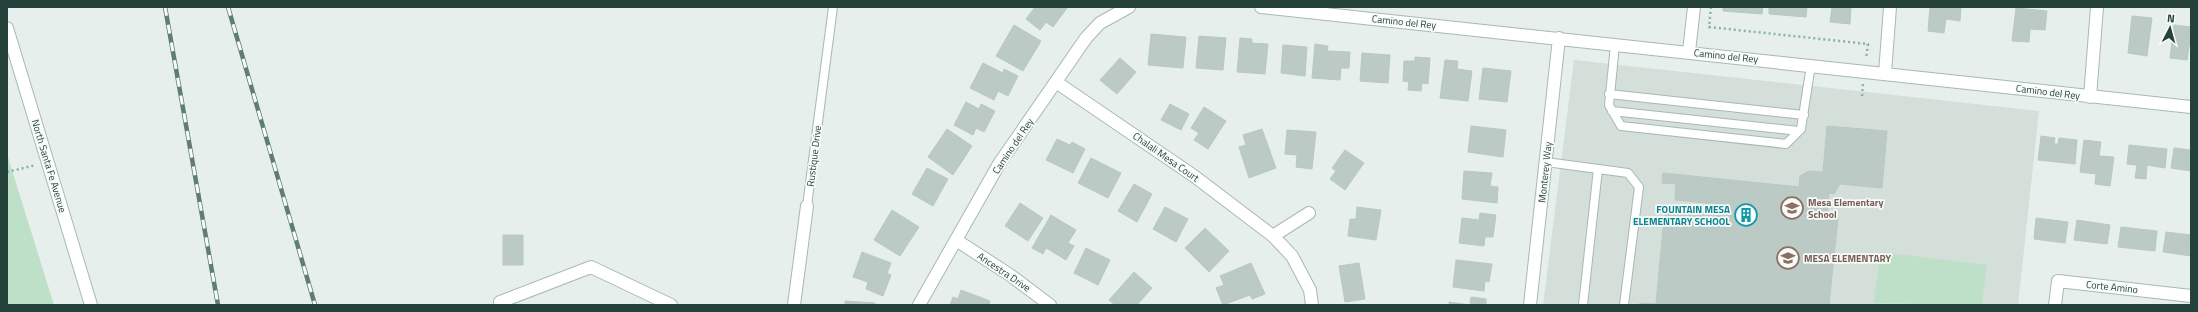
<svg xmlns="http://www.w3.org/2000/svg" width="2198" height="312" viewBox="0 0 2198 312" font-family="'Titillium Web',sans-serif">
<rect width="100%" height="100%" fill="#e6efeb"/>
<!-- built -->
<path fill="#d4dfda" d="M 1574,60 L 2039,111 L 2018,305 L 1543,305 Z"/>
<!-- green -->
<path fill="#bfe0c8" d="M 7,154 L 54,305 L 7,305 Z
M 1880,252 L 1987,265 L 1982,305 L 1874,303 Z"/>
<!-- building -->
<path fill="#bbcac4" stroke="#b8c9c2" d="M 1035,7 L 1065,7 L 1067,8 L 1053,27 L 1046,22 L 1040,30 L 1026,19 Z
M 1723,7 L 1763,7 L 1762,14 L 1723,11 Z
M 1769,7 L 1807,7 L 1806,17 L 1769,14 Z
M 1832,7 L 1851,7 L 1850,24 L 1830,22 Z
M 1930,7 L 1961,7 L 1960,21 L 1946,19 L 1944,33 L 1928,31 Z
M 2016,8 L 2047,11 L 2045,30 L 2030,29 L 2029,42 L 2012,41 Z
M 2132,16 L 2152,18 L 2147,56 L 2128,53 Z
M 1014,25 L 1041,41 L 1023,71 L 996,56 Z
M 2174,25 L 2191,27 L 2191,46 L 2189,46 L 2187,60 L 2170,58 Z
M 1151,34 L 1186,37 L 1183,68 L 1148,65 Z
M 1199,36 L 1226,38 L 1223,70 L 1196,68 Z
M 1240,38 L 1252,39 L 1252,43 L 1268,44 L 1265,74 L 1237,72 Z
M 1315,44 L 1328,46 L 1327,51 L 1350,52 L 1349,68 L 1341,68 L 1340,80 L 1312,78 Z
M 1283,45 L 1307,47 L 1305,76 L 1281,73 Z
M 1362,53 L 1390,55 L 1388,83 L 1360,81 Z
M 1415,57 L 1430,58 L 1428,84 L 1422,83 L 1421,91 L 1408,90 L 1409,82 L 1403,81 L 1404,61 L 1415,61 Z
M 1120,58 L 1136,72 L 1117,94 L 1100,80 Z
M 1445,60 L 1458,61 L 1457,69 L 1472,71 L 1468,101 L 1440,98 Z
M 983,63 L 1003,73 L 1004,69 L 1018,76 L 1008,96 L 998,91 L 994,100 L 970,88 Z
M 1483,68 L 1511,71 L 1507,102 L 1479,99 Z
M 966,102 L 979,109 L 981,104 L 995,111 L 984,132 L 976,128 L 973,135 L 954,125 Z
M 1170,104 L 1189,114 L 1181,130 L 1161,120 Z
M 1204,107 L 1226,121 L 1208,149 L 1194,140 L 1199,133 L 1191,128 Z
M 1471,126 L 1506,130 L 1503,157 L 1468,152 Z
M 1827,126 L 1887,131 L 1882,188 L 1840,184 L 1834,194 L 1829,193 L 1827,217 L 1838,218 L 1829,305 L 1639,305 L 1640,303 L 1656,304 L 1665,208 L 1705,212 L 1706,203 L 1675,200 L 1676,184 L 1662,183 L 1663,173 L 1799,187 L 1800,176 L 1809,171 L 1823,172 Z
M 947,129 L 972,146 L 953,175 L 928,157 Z
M 1262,129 L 1276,168 L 1249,178 L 1239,147 L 1246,145 L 1243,135 Z
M 1287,130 L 1316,132 L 1312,169 L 1296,167 L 1297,155 L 1285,154 Z
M 2041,136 L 2055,138 L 2054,144 L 2058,144 L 2059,138 L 2077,140 L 2075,164 L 2038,160 Z
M 1057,139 L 1070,145 L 1072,142 L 1085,149 L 1073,173 L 1046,160 Z
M 2084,140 L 2101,142 L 2099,156 L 2114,157 L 2110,186 L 2095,184 L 2096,174 L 2080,172 Z
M 2129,145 L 2167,149 L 2165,168 L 2147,165 L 2146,179 L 2135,178 L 2137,165 L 2127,164 Z
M 2174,148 L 2191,150 L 2191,171 L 2171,168 Z
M 1345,150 L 1364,163 L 1345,190 L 1330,179 L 1336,171 L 1332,168 Z
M 1091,158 L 1121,173 L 1108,198 L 1078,183 Z
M 927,168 L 948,179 L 933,206 L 912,194 Z
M 1464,171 L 1492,173 L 1490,186 L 1498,187 L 1497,203 L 1462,199 Z
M 1134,184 L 1152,194 L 1137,222 L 1118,211 Z
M 1020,203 L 1043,218 L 1028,241 L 1005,226 Z
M 1165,207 L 1188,219 L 1176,242 L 1153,229 Z
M 1357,207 L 1381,210 L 1376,240 L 1348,236 L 1350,219 L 1356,219 Z
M 892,210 L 919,227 L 900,256 L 874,240 Z
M 1480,213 L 1496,215 L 1493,237 L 1485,237 L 1484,246 L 1459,243 L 1462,218 L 1479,220 Z
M 1051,215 L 1076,230 L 1068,243 L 1074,246 L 1066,260 L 1046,248 L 1043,254 L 1032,248 Z
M 2036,218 L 2068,222 L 2065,243 L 2034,239 Z
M 2077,220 L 2110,225 L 2107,244 L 2074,240 Z
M 2121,227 L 2157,231 L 2155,251 L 2118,247 Z
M 1205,228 L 1229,251 L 1209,272 L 1185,248 Z
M 2166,232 L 2191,235 L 2191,256 L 2163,252 Z
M 503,235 L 523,235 L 523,265 L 503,265 Z
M 1086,248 L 1110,260 L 1098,285 L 1074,273 Z
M 862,252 L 891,263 L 887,273 L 891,275 L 883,296 L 866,289 L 868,282 L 853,277 Z
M 1456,260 L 1492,264 L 1489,282 L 1485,281 L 1484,291 L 1453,287 Z
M 1251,263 L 1265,294 L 1252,299 L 1250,295 L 1223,305 L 1216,288 L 1224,285 L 1220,276 Z
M 1359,263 L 1365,299 L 1345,302 L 1339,266 Z
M 1134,272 L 1152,288 L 1137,305 L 1115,305 L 1109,300 Z
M 961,290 L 990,301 L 989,305 L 950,305 L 953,297 L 958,299 Z
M 1471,297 L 1486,299 L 1486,305 L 1449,305 L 1449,302 L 1470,305 Z
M 845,301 L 875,303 L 875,305 L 845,305 Z"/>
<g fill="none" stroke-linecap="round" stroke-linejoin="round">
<!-- service casing -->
<g stroke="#a8b8b2" stroke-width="10">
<path id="service" d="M 1615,45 L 1609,105 L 1621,126 L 1786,144 L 1801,129 L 1811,65
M 1609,94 L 1804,115
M 1612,111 L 1799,131
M 1546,162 L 1628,173 L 1639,187 L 1624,305
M 807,206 L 833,7
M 1583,305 L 1598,169"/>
</g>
<!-- minor casing -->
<g stroke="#a8b8b2" stroke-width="14">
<path id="minor" d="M 1261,7 L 2191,107
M 1689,52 L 1694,7
M 1885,73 L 1890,7
M 1056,82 L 1194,176 L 1273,236 L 1292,256 L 1310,290 L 1312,305
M 2090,97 L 2097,7
M 1273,236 L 1309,213
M 956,240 L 1010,275 L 1050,305
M 502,305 L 500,302 L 591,267 L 671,305
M 794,305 L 807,206
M 919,305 L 999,164 L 1086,38 L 1100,23 L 1129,7
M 1530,305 L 1559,38
M 2055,305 L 2058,281 L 2191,296"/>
</g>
<!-- secondary casing -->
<g stroke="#a4bbb3" stroke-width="14">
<path id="secondary" d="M 7,28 L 91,305"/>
</g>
<!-- path -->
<path stroke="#86b3a5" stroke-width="2.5" stroke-dasharray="2 3" stroke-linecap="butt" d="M 1711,7 L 1709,27 L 1868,44 L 1866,59
M 1862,96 L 1863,84
M 7,172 L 36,165"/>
<!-- service -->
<use href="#service" stroke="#fff" stroke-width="8"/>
<!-- minor -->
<use href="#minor" stroke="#fff" stroke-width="12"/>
<!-- secondary -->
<use href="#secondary" stroke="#fff" stroke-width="12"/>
<!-- rail casing -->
<g stroke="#5f7d75" stroke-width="4.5">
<path id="rail" d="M 165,7 L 218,305
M 228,7 L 315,305"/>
</g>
<!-- rail -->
<use href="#rail" stroke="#f7fbf9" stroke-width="3" stroke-dasharray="9" stroke-linecap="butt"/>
</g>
<!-- icons -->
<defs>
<g id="school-ring" transform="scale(1.15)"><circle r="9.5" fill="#f7fbf9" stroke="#8d6e63" stroke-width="1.5"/><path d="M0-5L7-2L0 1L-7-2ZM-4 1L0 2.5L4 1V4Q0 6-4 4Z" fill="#8d6e63"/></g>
<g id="building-ring" transform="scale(1.15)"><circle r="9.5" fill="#f7fbf9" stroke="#0f9aa8" stroke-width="1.5"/><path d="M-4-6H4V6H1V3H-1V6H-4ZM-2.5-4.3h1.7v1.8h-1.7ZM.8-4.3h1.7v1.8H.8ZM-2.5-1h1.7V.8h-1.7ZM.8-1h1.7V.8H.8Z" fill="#0f9aa8"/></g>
</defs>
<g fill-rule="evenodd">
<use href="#school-ring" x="1792" y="208"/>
<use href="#building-ring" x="1746" y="215"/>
<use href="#school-ring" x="1788" y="258"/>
</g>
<g text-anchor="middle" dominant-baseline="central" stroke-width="3.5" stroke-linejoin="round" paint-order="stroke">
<!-- street labels -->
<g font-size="10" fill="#24423a" stroke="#f7fbf9">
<text transform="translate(1404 22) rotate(6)">Camino del Rey</text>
<text transform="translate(1726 56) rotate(6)">Camino del Rey</text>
<text transform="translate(2048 92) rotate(7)">Camino del Rey</text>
<text transform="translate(1013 146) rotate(-56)">Camino del Rey</text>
<text transform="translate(814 156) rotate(-83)">Rustique Drive</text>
<text transform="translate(1166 157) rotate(35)">Chalali Mesa Court</text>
<text transform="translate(49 166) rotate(73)">North Santa Fe Avenue</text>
<text transform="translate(1545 172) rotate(-84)">Monterey Way</text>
<text transform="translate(1004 272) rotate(34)">Ancestra Drive</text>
<text transform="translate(2112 287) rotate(6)">Corte Amino</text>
</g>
<!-- education labels -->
<g font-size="10" font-weight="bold" fill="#785e54" stroke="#f7fbf9" text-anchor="start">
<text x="1808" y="202">Mesa Elementary<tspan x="1808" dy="12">School</tspan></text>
<text x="1804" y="258">MESA ELEMENTARY</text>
</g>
<!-- culture labels -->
<g font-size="10" font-weight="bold" fill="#0d838f" stroke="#f7fbf9" text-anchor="end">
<text x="1730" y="209">FOUNTAIN MESA<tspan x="1730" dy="12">ELEMENTARY SCHOOL</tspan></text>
</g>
</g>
<!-- border -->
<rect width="2198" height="312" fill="none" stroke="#24423a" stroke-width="16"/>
<!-- north arrow -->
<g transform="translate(2170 28) rotate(6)" stroke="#f7fbf9" stroke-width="3" paint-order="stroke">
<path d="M0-3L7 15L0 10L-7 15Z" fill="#24423a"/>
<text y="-6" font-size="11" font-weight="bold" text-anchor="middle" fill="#24423a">N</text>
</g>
</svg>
